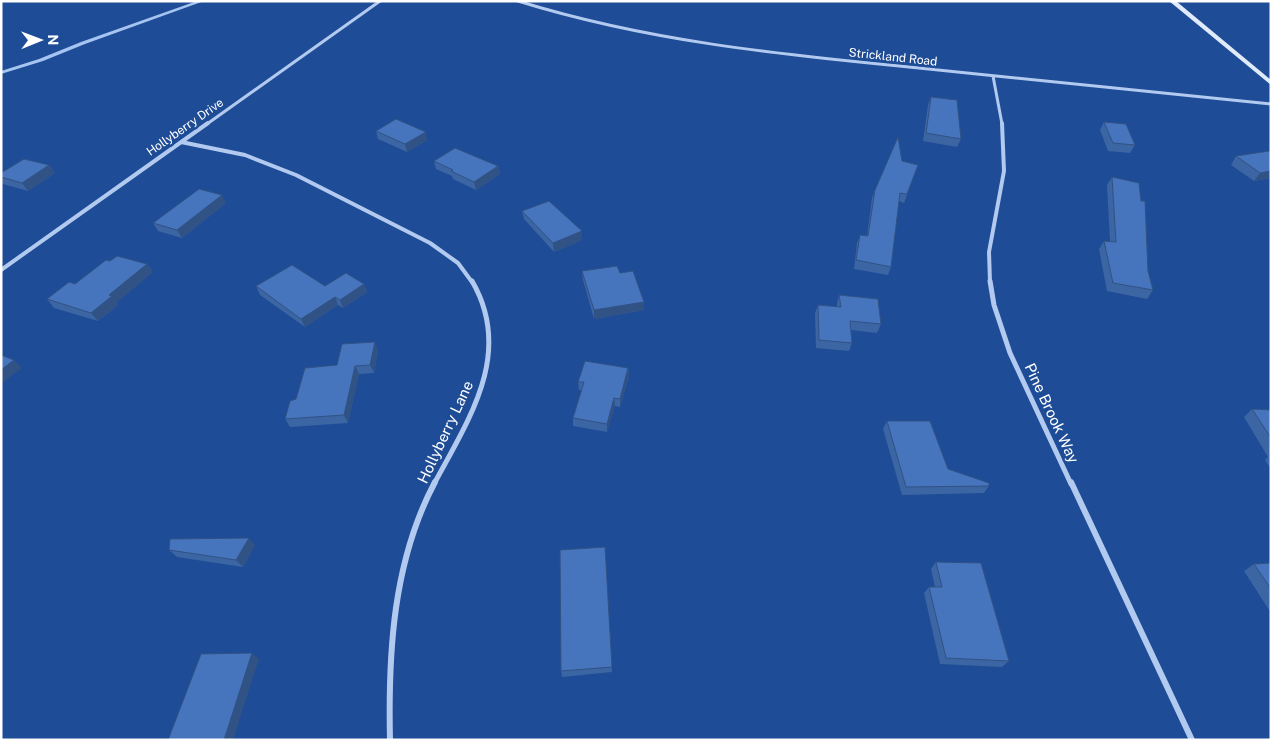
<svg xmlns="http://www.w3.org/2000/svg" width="1272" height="741" viewBox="0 0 1272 741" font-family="'Public Sans',sans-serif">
<rect width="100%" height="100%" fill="#1e4c96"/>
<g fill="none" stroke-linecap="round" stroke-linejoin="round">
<!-- stream -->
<path fill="#a5c4f1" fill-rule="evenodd" d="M 197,1 L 204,1 L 85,44 L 43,61 L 1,74 L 1,71 L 39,59 L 81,42 Z"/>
<!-- street-far3 -->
<path stroke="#b2caef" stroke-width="3" d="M 518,1 C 647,41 776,54 909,67 C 1030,79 1150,92 1271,104
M 993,76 L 1002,124
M 207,124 L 380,1"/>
<!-- street-far2 -->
<path stroke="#b2caef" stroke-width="4" d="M 181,142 L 245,155 L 296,175 L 430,243 L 458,263 L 472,282
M 1,270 L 208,123
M 990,282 L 989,252 L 1004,171 L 1002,123"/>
<!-- street-far1 -->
<path stroke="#b2caef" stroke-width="5" d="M 990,281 L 994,305 L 1010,353 L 1071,484
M 434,484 C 469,419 514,353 472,281"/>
<!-- street -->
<path stroke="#b2caef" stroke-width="6" d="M 1071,482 L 1192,740
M 390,740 C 388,653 393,561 435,482"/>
<!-- secondary -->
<path fill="#dfeafb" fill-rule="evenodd" d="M 1169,1 L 1176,1 L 1271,80 L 1271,85 Z"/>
</g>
<!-- wall -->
<path fill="#3c65a3" d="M 931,97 L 961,139 L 957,147 L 923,141 L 928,105 Z
M 1104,122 L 1135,145 L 1130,153 L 1108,151 L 1100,130 Z
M 376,131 L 427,140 L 407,152 L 378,139 Z
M 1236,156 L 1271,178 L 1254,181 L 1231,165 Z
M 434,161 L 498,166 L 500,174 L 476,190 L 453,179 L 452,176 L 436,169 Z
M 902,161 L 918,165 L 904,203 L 899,201 L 891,267 L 888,275 L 854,269 L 857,243 L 860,235 L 867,236 L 872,198 L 875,190 Z
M 49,165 L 55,173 L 28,191 L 3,184 L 1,181 L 1,173 Z
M 1112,177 L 1148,271 L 1153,290 L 1147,299 L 1107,291 L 1099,249 L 1104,241 L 1110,241 L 1107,185 Z
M 226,203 L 182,238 L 158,231 L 153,223 Z
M 522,211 L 582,240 L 554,252 L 524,219 Z
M 110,261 L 147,264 L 153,272 L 117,302 L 118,305 L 98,321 L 54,308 L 47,299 L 75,284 Z
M 582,271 L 620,273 L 644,310 L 594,319 L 583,280 Z
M 364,284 L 367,292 L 343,308 L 338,305 L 305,327 L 260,295 L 256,286 L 325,286 Z
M 839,295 L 881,324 L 877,333 L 851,330 L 852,343 L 849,351 L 816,348 L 815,313 L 818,305 L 837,307 L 837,304 Z
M 378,350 L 374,373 L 359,374 L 348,423 L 290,427 L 285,419 L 296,399 L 337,365 Z
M 628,368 L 629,376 L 620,407 L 615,406 L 607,432 L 573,426 L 573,418 L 582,390 L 579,390 L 578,382 Z
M 1252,409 L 1271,410 L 1271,469 L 1265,460 L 1268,457 L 1244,417 Z
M 887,421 L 948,469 L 989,486 L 984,493 L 902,495 L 883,429 Z
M 255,545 L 243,567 L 177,557 L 169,550 Z
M 605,547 L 612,672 L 562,677 L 561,671 Z
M 936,562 L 1009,661 L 1002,667 L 940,664 L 924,593 L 929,587 L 935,587 L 931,569 Z
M 1271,563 L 1271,613 L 1244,571 L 1254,564 Z"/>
<!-- shaded-wall -->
<path fill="#315284" d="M 426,132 L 427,140 L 407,152 L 405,144 Z
M 49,165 L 55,173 L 28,191 L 22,183 Z
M 498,166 L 500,174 L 476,190 L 474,182 Z
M 1271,171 L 1271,178 L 1254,181 L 1260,173 Z
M 222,195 L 226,203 L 182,238 L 177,230 Z
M 582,231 L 582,240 L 554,252 L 553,243 Z
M 147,264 L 153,272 L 117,302 L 118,305 L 98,321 L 91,313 L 109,295 Z
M 364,284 L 367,292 L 343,308 L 340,300 Z
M 335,297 L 338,305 L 305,327 L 301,319 Z
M 644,302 L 644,310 L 594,319 L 594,310 Z
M 375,342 L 378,350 L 374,373 L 370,365 Z
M 14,360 L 22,368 L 1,384 L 1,370 Z
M 355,366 L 359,374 L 348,423 L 344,415 Z
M 628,368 L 629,376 L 620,407 L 620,399 Z
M 614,398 L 615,406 L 607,432 L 607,424 Z
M 249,538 L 255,545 L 243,567 L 236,560 Z
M 252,653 L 259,659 L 233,740 L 224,740 Z"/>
<!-- building -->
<path fill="#4675bd" stroke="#315284" d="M 931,97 L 957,100 L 961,139 L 926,133 Z
M 396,119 L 426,132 L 405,144 L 376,131 Z
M 1104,122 L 1126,124 L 1135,145 L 1113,143 Z
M 898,137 L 902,161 L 918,165 L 907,194 L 900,193 L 891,267 L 856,260 L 860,235 L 868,236 L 875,190 Z
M 455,148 L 498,166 L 474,182 L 451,171 L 453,170 L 434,161 Z
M 1269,151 L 1271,152 L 1271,171 L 1260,173 L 1236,156 Z
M 24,159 L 49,165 L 22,183 L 1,177 L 1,173 Z
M 1112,177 L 1139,183 L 1141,201 L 1145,201 L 1148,271 L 1153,290 L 1113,283 L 1104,241 L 1116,242 Z
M 199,189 L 222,195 L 177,230 L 153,223 Z
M 549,201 L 582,231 L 553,243 L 522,211 Z
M 117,256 L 147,264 L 109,295 L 112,296 L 91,313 L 47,299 L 69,282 L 75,284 L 106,260 L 110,261 Z
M 292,265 L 325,286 L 346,273 L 364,284 L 340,300 L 335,297 L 301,319 L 256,286 Z
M 617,266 L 620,273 L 633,271 L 644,302 L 594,310 L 582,271 Z
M 839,295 L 878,299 L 881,324 L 850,321 L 852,343 L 819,340 L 818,305 L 841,307 Z
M 375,342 L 370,365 L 355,366 L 344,415 L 285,419 L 290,401 L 296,399 L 305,368 L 337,365 L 342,344 Z
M 1,355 L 14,360 L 1,370 Z
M 585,361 L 628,368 L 620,399 L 614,398 L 607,424 L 573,418 L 584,382 L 578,382 Z
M 1252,409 L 1271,410 L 1271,438 Z
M 887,421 L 930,421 L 948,469 L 989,483 L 989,486 L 906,487 Z
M 249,538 L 236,560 L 169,550 L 170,539 Z
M 605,547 L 612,667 L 561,671 L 560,550 Z
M 936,562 L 981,563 L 1009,661 L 946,658 L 929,587 L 942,587 Z
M 1271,563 L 1271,589 L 1254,564 Z
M 252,653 L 224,740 L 168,740 L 201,654 Z"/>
<g text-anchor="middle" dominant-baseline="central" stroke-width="5" stroke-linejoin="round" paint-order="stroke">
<!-- far-street labels -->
<g font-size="12" fill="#fff" stroke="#1e4c96">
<text transform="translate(893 57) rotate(6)">Strickland Road</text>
<text transform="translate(185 127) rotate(-35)">Hollyberry Drive</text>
</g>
<!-- street labels -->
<g font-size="15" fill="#fff" stroke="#1e4c96">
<text transform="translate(1052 413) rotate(65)">Pine Brook Way</text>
<text transform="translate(445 432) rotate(-65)">Hollyberry Lane</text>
</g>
</g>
<!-- border -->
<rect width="1272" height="741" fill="none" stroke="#ffffff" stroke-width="5"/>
<!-- north arrow -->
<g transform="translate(40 40) rotate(89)" stroke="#1e4c96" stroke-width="4" paint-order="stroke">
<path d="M0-4L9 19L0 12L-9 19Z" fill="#ffffff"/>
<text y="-8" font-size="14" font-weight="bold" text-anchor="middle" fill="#ffffff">N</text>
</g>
</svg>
